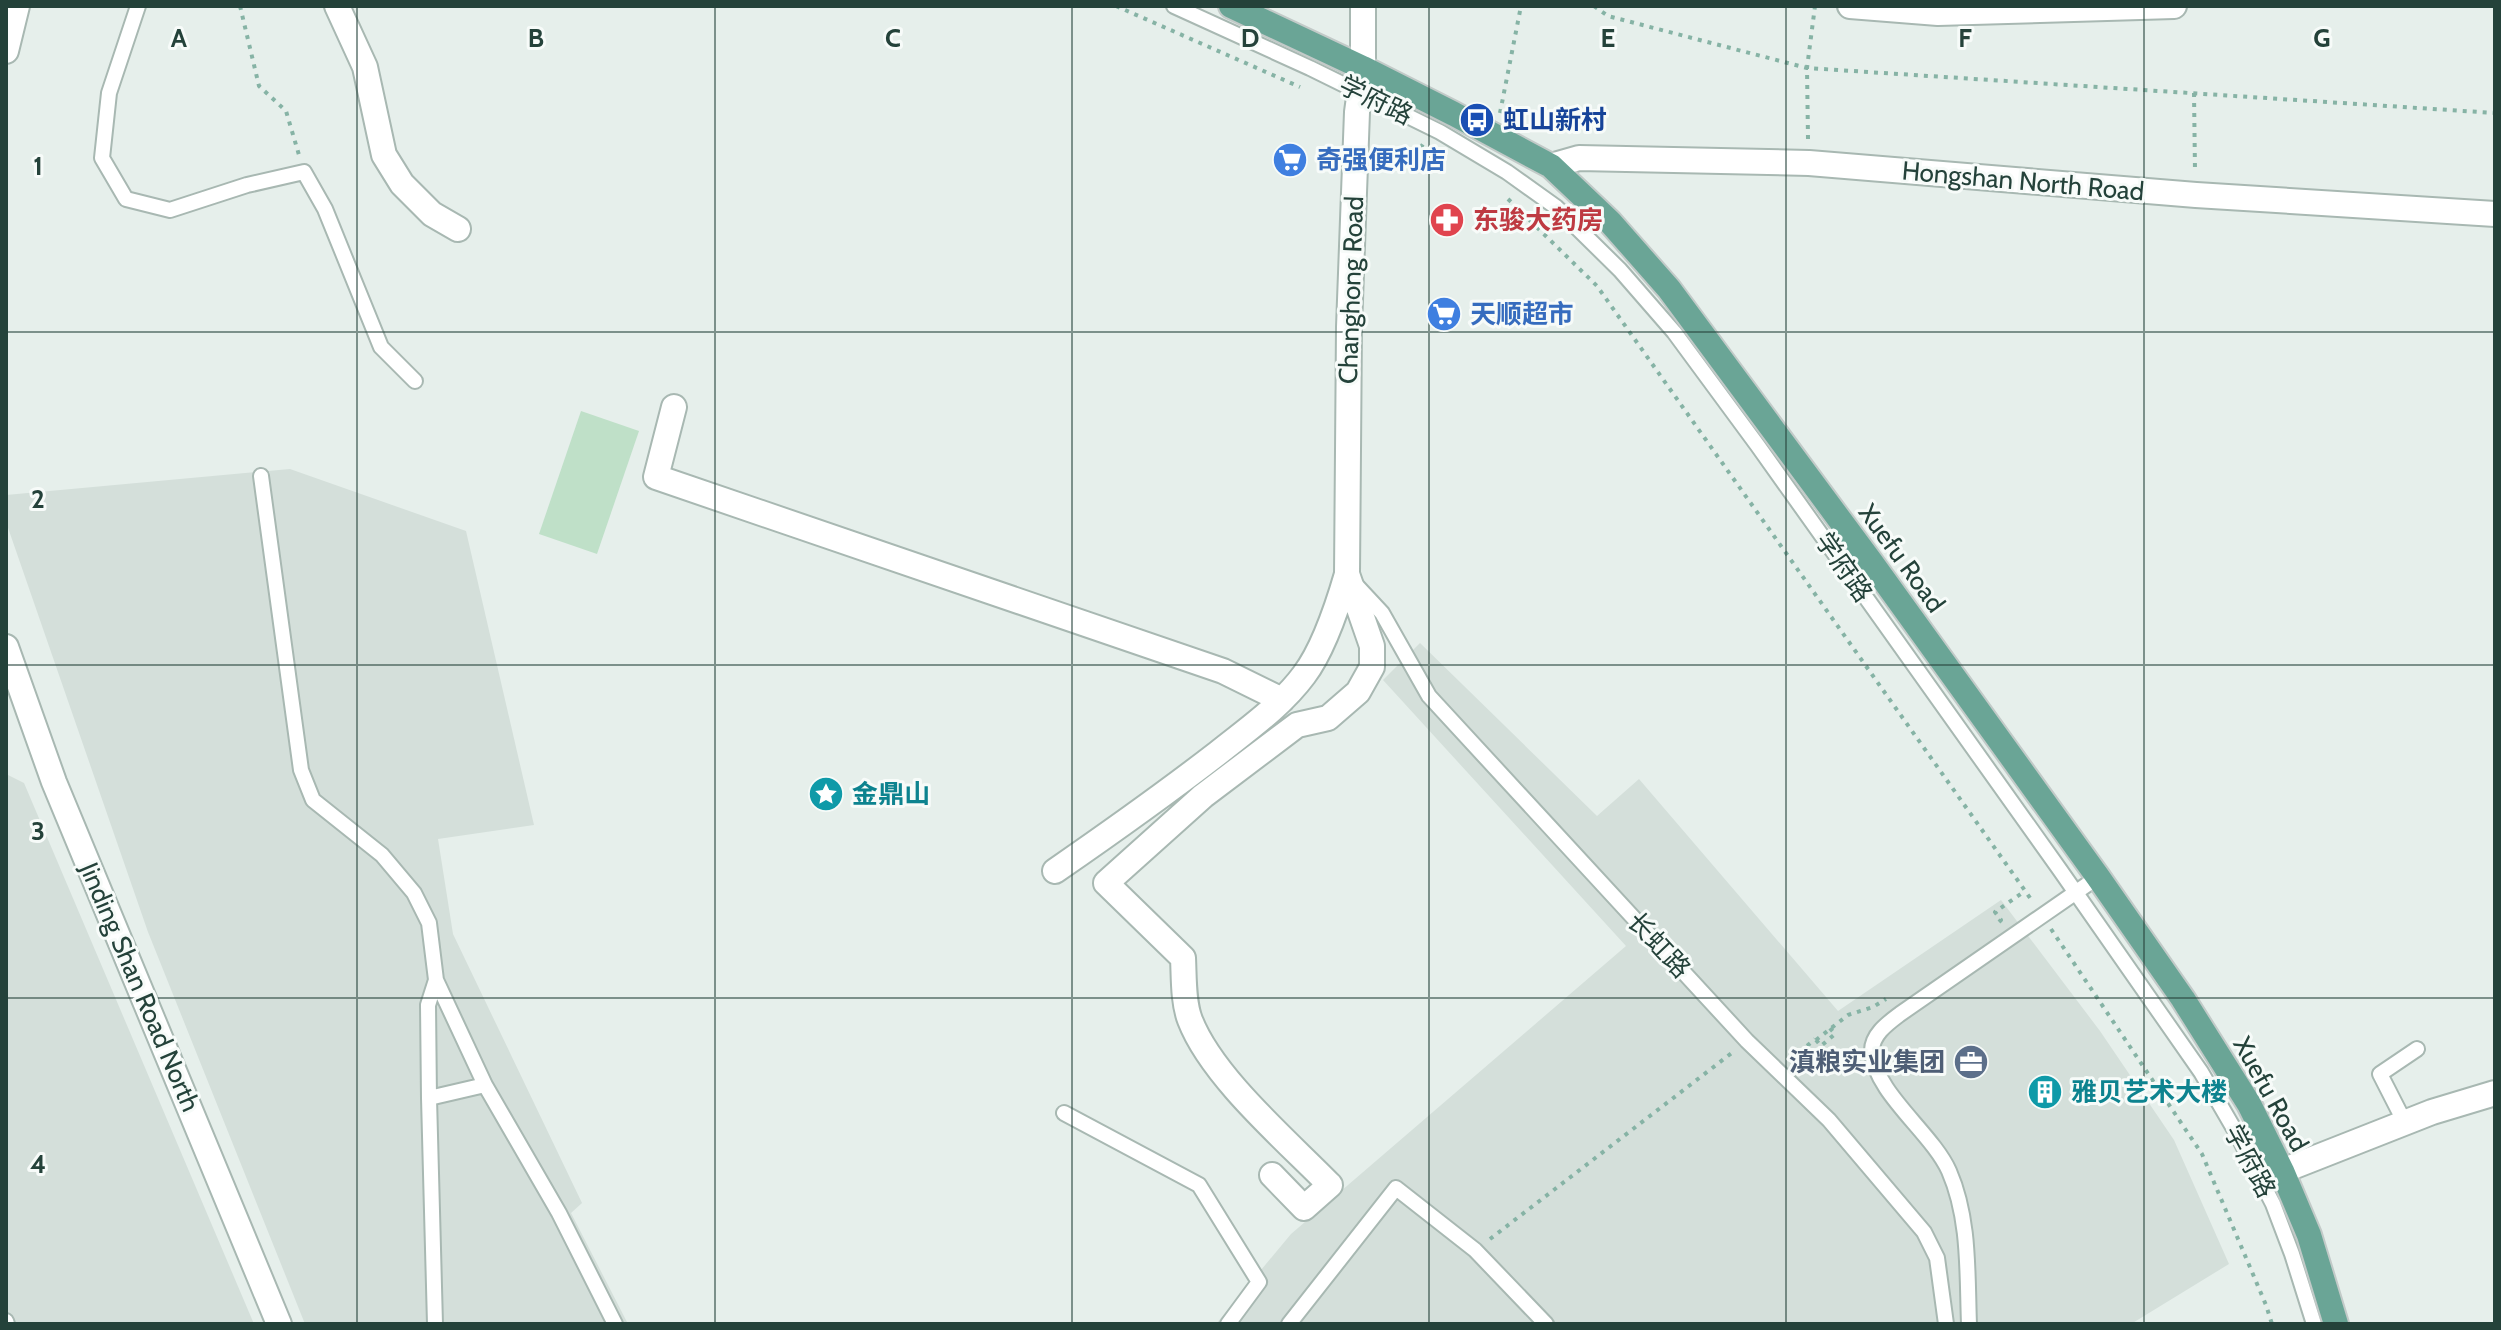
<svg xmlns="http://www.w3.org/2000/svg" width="2501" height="1330" viewBox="0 0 2501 1330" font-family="Cabin,'Noto Sans SC',sans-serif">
<rect width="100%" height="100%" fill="#e6efeb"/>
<!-- built -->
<path fill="#d4dfda" d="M 290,469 L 466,531 L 534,825 L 438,839 L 453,934 L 582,1203 L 571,1213 L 628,1324 L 305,1324 L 148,932 L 6,522 L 6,495 Z
M 1420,643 L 1597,816 L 1639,779 L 1838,1011 L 2001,900 L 2100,1031 L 2174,1140 L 2229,1264 L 2131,1324 L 1216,1324 L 1291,1234 L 1626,946 L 1383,680 Z
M 6,774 L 24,783 L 254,1324 L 6,1324 Z"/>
<!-- green -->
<path fill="#bfe0c8" d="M 581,411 L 639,431 L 597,554 L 539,534 Z"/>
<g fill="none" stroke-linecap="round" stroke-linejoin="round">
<!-- service casing -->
<g stroke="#a8b8b2" stroke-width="18">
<path id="service" d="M 138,6 L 109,93 L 102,158 L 126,199 L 170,210 L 247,185 L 304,172 L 325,209 L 381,347 L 415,381
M 1174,6 L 1310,68 L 1440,132 L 1507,172 L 1556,207 L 1620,270 L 1674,332 L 1758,446 L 2060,870 L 2201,1072 L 2237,1134 L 2273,1204 L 2292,1254 L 2314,1324
M 261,476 L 301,770 L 313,800 L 382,855 L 414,893 L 429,923 L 436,980 L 485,1085
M 1355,584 L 1382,613 L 1429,696 L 1747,1041 L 1829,1120 L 1924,1232 L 1937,1258 L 1946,1324
M 429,1098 L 428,1005 L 436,980
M 1064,1113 L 1199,1185 L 1259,1282 L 1228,1324
M 2405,1123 L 2380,1074 L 2417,1049
M 6,1321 L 7,1324
M 435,1324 L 429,1098 L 485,1085 L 559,1213 L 615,1324
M 1289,1324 L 1396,1188 L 1475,1250 L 1546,1324
M 1969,1324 C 1967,1273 1970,1219 1949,1171 C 1932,1133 1875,1093 1872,1052 C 1871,1035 1888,1023 1900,1014 L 2098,877"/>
</g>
<!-- minor casing -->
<g stroke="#a8b8b2" stroke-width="28">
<path id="minor" d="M 337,6 L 365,67 L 384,155 L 402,184 L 432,214 L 458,229
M 1850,6 L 1938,13 L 2174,6
M 674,407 L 656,477 L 1223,671 L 1282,700
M 1055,871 C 1110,833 1165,794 1218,753 C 1248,729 1281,706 1304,675 C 1323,650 1338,605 1347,574 L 1349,327 L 1357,112 L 1363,68 L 1363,6
M 2282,1171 L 2432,1112 L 2495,1093
M 1272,1175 L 1304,1208 L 1330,1185 C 1286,1140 1212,1077 1190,1020 C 1183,1002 1184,977 1183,958 L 1106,883 L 1203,796 L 1297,725 L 1328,718 L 1358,692 L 1372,667 L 1372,646 L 1347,574"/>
</g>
<!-- tertiary casing -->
<g stroke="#a8b8b2" stroke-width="28">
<path id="tertiary" d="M 6,51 L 17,6
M 1551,166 L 1579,158 L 1809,163 L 2196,195 L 2495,214
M 6,647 L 54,782 L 279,1324"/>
</g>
<!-- primary casing -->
<g stroke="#c2cac8" stroke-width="28">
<path id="primary" d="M 1231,6 L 1363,68 L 1454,114 L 1551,166 L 1610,222 L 1669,289 L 1871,562 L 2098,877 L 2183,999 L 2249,1104 L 2282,1171 L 2309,1235 L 2336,1324"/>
</g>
<!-- path -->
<path stroke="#86b3a5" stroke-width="4" stroke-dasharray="4 6" stroke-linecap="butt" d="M 240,6 L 259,86 L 286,111 L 299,155
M 1116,6 L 1300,87
M 1594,6 L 1608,16 L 1807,68 L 2495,113
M 2194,93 L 2195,171
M 1500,113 L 1521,6
M 1808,139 L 1807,68 L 1815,6
M 1420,145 L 1436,155
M 1508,199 L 1597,286 L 2033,902
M 1999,922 L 2001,920 L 1995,912 L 2025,891
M 2051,929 L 2202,1154 L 2266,1305 L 2272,1324
M 1816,1040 L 1848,1015 L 1873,1007 L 1886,999
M 1792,1059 L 1815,1039
M 1490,1239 L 1733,1052"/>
<!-- service -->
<use href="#service" stroke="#fff" stroke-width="14"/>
<!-- minor -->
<use href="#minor" stroke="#fff" stroke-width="24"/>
<!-- tertiary -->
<use href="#tertiary" stroke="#fff" stroke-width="24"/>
<!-- primary -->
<use href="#primary" stroke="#6aa596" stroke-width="24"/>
<!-- path-bridge -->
<path stroke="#86b3a5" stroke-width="4" stroke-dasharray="4 6" stroke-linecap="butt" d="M 1816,1040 L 1821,1046 L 1835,1034 L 1829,1027"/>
</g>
<!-- grid -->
<path fill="none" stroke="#24423a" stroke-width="2" stroke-opacity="0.55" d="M 357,6 L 357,1324M 715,6 L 715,1324M 1072,6 L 1072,1324M 1429,6 L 1429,1324M 1786,6 L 1786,1324M 2144,6 L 2144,1324M 6,332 L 2495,332M 6,665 L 2495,665M 6,998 L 2495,998"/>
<!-- icons -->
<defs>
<g id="bus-disc" transform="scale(1.8)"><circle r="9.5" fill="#1a4fb4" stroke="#f7fbf9"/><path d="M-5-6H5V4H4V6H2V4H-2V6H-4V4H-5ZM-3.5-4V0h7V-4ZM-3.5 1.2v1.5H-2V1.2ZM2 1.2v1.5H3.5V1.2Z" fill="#fff"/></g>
<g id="supermarket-disc" transform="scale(1.8)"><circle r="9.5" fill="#3f7fe0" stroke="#f7fbf9"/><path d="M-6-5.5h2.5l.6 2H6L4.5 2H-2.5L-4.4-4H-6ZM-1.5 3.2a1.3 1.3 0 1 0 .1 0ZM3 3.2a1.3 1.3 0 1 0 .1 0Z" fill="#fff"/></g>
<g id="pharmacy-disc" transform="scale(1.8)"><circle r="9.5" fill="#e0444e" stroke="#f7fbf9"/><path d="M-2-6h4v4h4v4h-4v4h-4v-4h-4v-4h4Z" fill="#fff"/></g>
<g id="sight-disc" transform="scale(1.8)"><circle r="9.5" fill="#0f9aa8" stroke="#f7fbf9"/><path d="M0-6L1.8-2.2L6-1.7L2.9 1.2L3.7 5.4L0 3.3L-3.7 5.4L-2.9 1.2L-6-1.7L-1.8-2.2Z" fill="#fff"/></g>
<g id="office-disc" transform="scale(1.8)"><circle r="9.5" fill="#5c6f8a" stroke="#f7fbf9"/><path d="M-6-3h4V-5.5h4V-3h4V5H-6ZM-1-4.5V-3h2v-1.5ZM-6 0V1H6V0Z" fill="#fff"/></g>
<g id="building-disc" transform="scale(1.8)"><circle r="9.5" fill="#0f9aa8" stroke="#f7fbf9"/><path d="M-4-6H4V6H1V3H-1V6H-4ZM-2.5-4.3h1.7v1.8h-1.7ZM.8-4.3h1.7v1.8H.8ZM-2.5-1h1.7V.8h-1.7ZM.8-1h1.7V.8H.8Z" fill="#fff"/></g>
</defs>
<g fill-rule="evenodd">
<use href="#bus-disc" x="1477" y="120"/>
<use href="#supermarket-disc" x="1290" y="160"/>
<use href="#pharmacy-disc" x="1447" y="220"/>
<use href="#supermarket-disc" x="1444" y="314"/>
<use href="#sight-disc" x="826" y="794"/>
<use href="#office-disc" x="1971" y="1062"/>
<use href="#building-disc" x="2045" y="1092"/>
</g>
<g text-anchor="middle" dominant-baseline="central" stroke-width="6" stroke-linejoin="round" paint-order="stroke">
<!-- street labels -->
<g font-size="26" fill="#24423a" stroke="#f7fbf9">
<text transform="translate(1376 100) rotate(26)">学府路</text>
<text transform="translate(2023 181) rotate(5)">Hongshan North Road</text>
<text transform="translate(1351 290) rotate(-88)">Changhong Road</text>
<text transform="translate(1902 558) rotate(54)">Xuefu Road</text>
<text transform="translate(1844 567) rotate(55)">学府路</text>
<text transform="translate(1659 945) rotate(47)">长虹路</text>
<text transform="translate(140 987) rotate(67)">Jinding Shan Road North</text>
<text transform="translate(2271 1094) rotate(61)">Xuefu Road</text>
<text transform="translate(2250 1161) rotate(62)">学府路</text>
</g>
<!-- transit labels -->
<g font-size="26" font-weight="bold" fill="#164399" stroke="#f7fbf9" text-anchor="start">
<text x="1503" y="120">虹山新村</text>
</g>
<!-- shop labels -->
<g font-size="26" font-weight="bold" fill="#366cbe" stroke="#f7fbf9" text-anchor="start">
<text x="1316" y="160">奇强便利店</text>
<text x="1470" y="314">天顺超市</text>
</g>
<!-- health labels -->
<g font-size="26" font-weight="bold" fill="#be3a42" stroke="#f7fbf9" text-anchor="start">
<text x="1473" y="220">东骏大药房</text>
</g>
<!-- culture labels -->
<g font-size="26" font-weight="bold" fill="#0d838f" stroke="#f7fbf9" text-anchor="start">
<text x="852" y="794">金鼎山</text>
<text x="2071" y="1092">雅贝艺术大楼</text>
</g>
<!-- service labels -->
<g font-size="26" font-weight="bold" fill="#4e5e75" stroke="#f7fbf9" text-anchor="end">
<text x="1945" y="1062">滇粮实业集团</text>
</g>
</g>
<g font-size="26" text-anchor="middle" font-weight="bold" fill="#24423a" stroke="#f7fbf9" stroke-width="6" stroke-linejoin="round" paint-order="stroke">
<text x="179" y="47">A</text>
<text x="536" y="47">B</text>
<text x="893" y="47">C</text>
<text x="1250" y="47">D</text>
<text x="1608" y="47">E</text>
<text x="1965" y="47">F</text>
<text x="2322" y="47">G</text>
<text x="38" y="175">1</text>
<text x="38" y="508">2</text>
<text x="38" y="840">3</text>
<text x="38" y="1173">4</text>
</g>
<!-- border -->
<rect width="2501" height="1330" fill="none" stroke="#24423a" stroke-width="16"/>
</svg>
